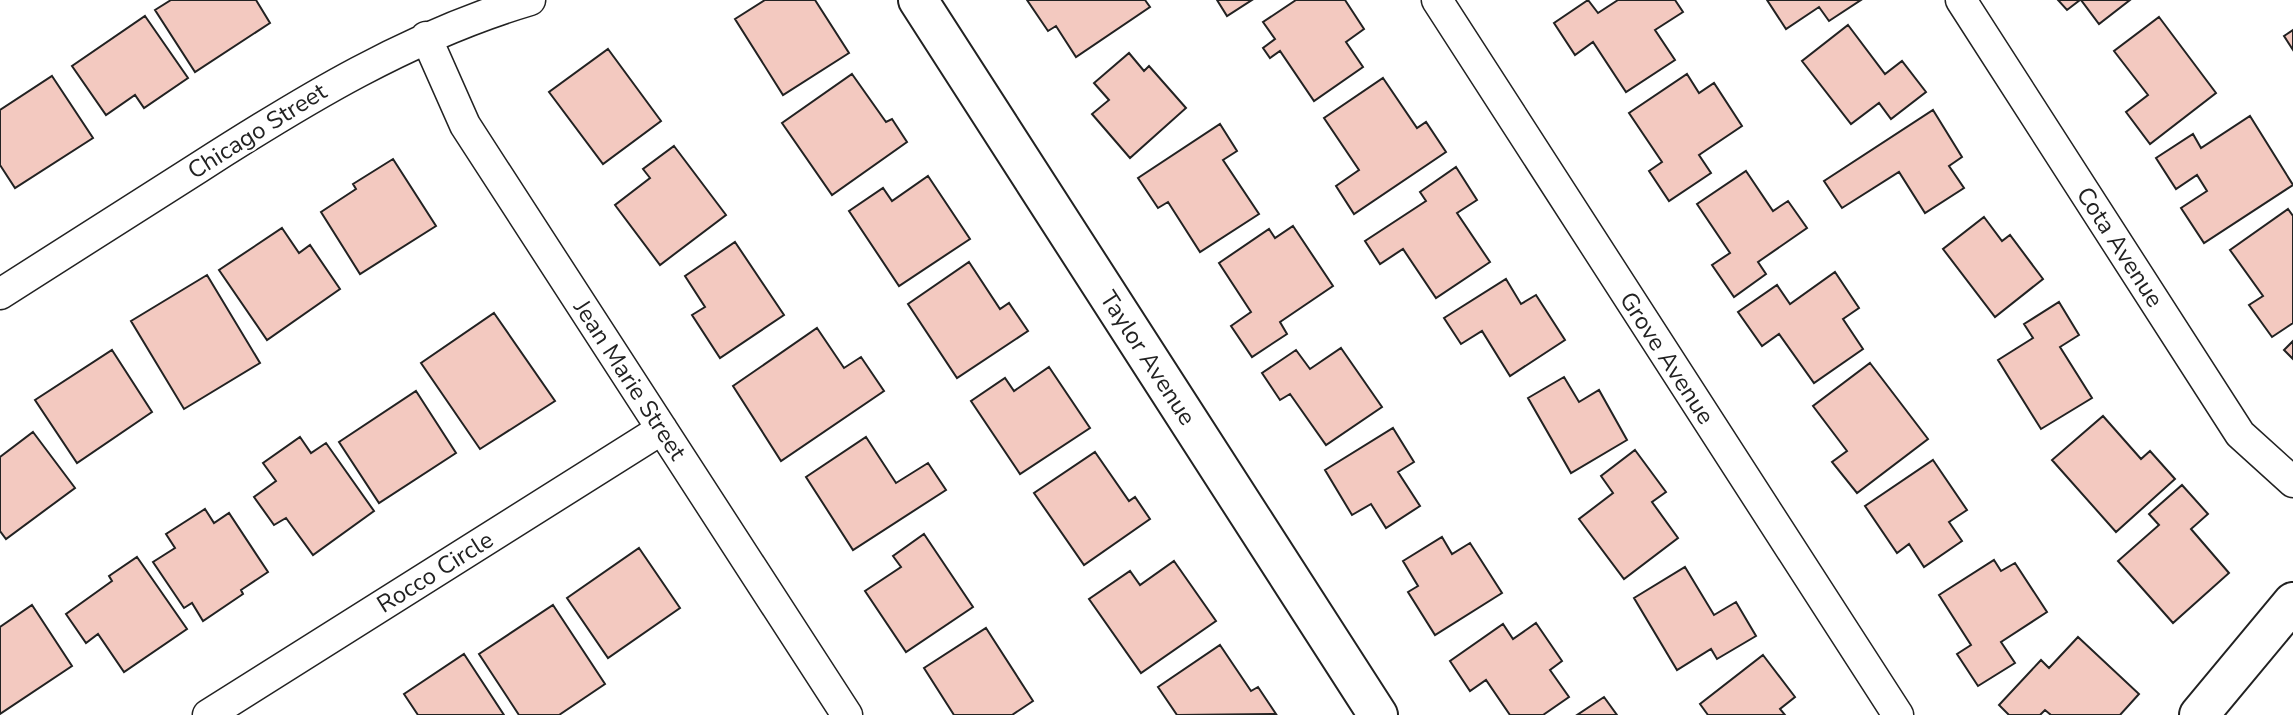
<svg xmlns="http://www.w3.org/2000/svg" width="2293" height="715" viewBox="0 0 2293 715" font-family="'Nunito Sans',sans-serif">
<rect width="100%" height="100%" fill="#fff"/>
<!-- building -->
<path fill="#f3c9c0" stroke="#222" stroke-width="2" d="M 171,0 L 256,0 L 270,23 L 195,72 L 155,10 Z
M 765,0 L 815,0 L 849,53 L 783,95 L 735,19 Z
M 1027,0 L 1145,0 L 1150,7 L 1076,57 L 1056,26 L 1048,31 Z
M 1217,0 L 1252,0 L 1227,16 Z
M 1296,0 L 1345,0 L 1364,29 L 1346,42 L 1363,67 L 1314,101 L 1280,51 L 1270,58 L 1263,48 L 1275,39 L 1263,22 Z
M 1588,0 L 1598,13 L 1618,0 L 1675,0 L 1683,12 L 1655,30 L 1675,60 L 1626,92 L 1593,42 L 1575,55 L 1554,23 Z
M 1767,0 L 1861,0 L 1829,21 L 1819,7 L 1786,29 Z
M 2058,0 L 2080,0 L 2067,10 Z
M 2081,0 L 2130,0 L 2099,24 Z
M 145,16 L 188,78 L 144,108 L 135,95 L 106,115 L 72,66 Z
M 2159,17 L 2216,93 L 2150,144 L 2126,112 L 2148,95 L 2114,51 Z
M 1848,25 L 1885,74 L 1902,61 L 1926,92 L 1891,119 L 1879,103 L 1851,124 L 1802,61 Z
M 2293,30 L 2293,50 L 2284,36 Z
M 608,49 L 661,121 L 603,164 L 549,92 Z
M 1129,53 L 1144,71 L 1149,66 L 1186,108 L 1130,158 L 1092,114 L 1109,100 L 1094,83 Z
M 852,74 L 886,122 L 892,119 L 907,142 L 832,195 L 782,123 Z
M 1687,74 L 1699,93 L 1714,83 L 1742,126 L 1699,155 L 1711,173 L 1669,201 L 1649,171 L 1662,162 L 1629,113 Z
M 52,76 L 93,138 L 15,188 L 0,165 L 0,110 Z
M 1383,78 L 1417,128 L 1426,122 L 1446,152 L 1354,214 L 1336,186 L 1359,170 L 1324,118 Z
M 1933,110 L 1962,157 L 1949,166 L 1964,188 L 1925,213 L 1899,172 L 1842,208 L 1824,181 Z
M 2250,116 L 2293,185 L 2204,243 L 2181,208 L 2207,191 L 2197,175 L 2176,189 L 2156,158 L 2193,134 L 2201,148 Z
M 1220,124 L 1237,151 L 1223,160 L 1259,214 L 1200,252 L 1168,202 L 1158,208 L 1138,178 Z
M 674,146 L 726,215 L 660,265 L 615,205 L 650,178 L 643,169 Z
M 393,159 L 436,226 L 360,274 L 321,212 L 356,189 L 353,184 Z
M 1456,167 L 1477,200 L 1457,213 L 1490,262 L 1436,298 L 1403,249 L 1380,264 L 1365,241 L 1426,201 L 1420,192 Z
M 1746,171 L 1773,211 L 1788,201 L 1807,228 L 1758,262 L 1766,274 L 1734,297 L 1712,265 L 1730,253 L 1697,204 Z
M 928,176 L 970,239 L 899,286 L 849,211 L 883,188 L 892,201 Z
M 2288,209 L 2293,216 L 2293,323 L 2272,337 L 2249,305 L 2263,296 L 2230,250 Z
M 1984,217 L 2002,241 L 2010,235 L 2043,279 L 1995,317 L 1943,249 Z
M 1293,226 L 1333,286 L 1280,322 L 1287,334 L 1252,357 L 1231,326 L 1251,312 L 1219,263 L 1269,229 L 1275,238 Z
M 282,228 L 299,253 L 310,245 L 340,289 L 267,340 L 219,270 Z
M 735,242 L 784,315 L 720,358 L 692,315 L 705,307 L 685,276 Z
M 969,262 L 1000,309 L 1009,303 L 1028,331 L 957,378 L 908,304 Z
M 1835,272 L 1859,308 L 1843,319 L 1863,349 L 1814,383 L 1779,334 L 1762,346 L 1738,312 L 1777,285 L 1790,304 Z
M 207,275 L 260,363 L 184,409 L 131,321 Z
M 1506,279 L 1521,304 L 1536,295 L 1565,340 L 1510,376 L 1482,331 L 1461,344 L 1444,318 Z
M 2059,302 L 2079,335 L 2060,347 L 2092,398 L 2041,429 L 1998,360 L 2033,338 L 2024,324 Z
M 494,313 L 555,401 L 480,449 L 421,363 Z
M 817,328 L 844,368 L 861,357 L 884,391 L 781,461 L 733,386 Z
M 2293,341 L 2293,359 L 2284,350 Z
M 1341,348 L 1382,407 L 1326,445 L 1290,394 L 1280,400 L 1262,373 L 1296,350 L 1310,369 Z
M 112,350 L 152,412 L 77,463 L 35,400 Z
M 1870,363 L 1928,439 L 1857,493 L 1832,462 L 1847,451 L 1813,406 Z
M 1049,367 L 1090,428 L 1020,474 L 971,401 L 1005,378 L 1014,391 Z
M 1564,377 L 1579,402 L 1599,390 L 1627,440 L 1571,473 L 1528,398 Z
M 416,391 L 456,453 L 379,503 L 339,442 Z
M 2103,416 L 2141,459 L 2150,451 L 2175,479 L 2116,532 L 2052,460 Z
M 1393,428 L 1414,462 L 1398,472 L 1420,506 L 1386,528 L 1371,504 L 1352,515 L 1325,470 Z
M 33,432 L 75,488 L 6,539 L 0,531 L 0,457 Z
M 300,437 L 311,453 L 326,443 L 374,511 L 313,555 L 286,518 L 274,525 L 254,497 L 276,481 L 263,463 Z
M 866,437 L 896,483 L 928,463 L 946,490 L 853,550 L 806,477 Z
M 1635,450 L 1666,492 L 1652,502 L 1678,538 L 1624,579 L 1579,519 L 1613,493 L 1601,476 Z
M 1095,452 L 1129,501 L 1135,497 L 1150,519 L 1084,565 L 1034,493 Z
M 1933,460 L 1967,510 L 1949,522 L 1962,541 L 1924,567 L 1909,544 L 1897,553 L 1865,506 Z
M 2182,485 L 2208,514 L 2191,529 L 2229,573 L 2173,623 L 2118,561 L 2159,525 L 2149,514 Z
M 205,509 L 214,523 L 229,513 L 268,572 L 241,590 L 243,594 L 203,621 L 192,603 L 184,608 L 153,562 L 175,548 L 166,534 Z
M 924,534 L 973,607 L 906,652 L 865,591 L 901,567 L 893,556 Z
M 1442,537 L 1452,554 L 1470,543 L 1502,593 L 1435,635 L 1408,592 L 1418,586 L 1403,561 Z
M 639,548 L 680,608 L 608,658 L 567,598 Z
M 137,557 L 187,629 L 124,672 L 98,634 L 86,643 L 66,614 L 112,581 L 109,576 Z
M 1994,560 L 2001,571 L 2015,563 L 2047,612 L 2001,642 L 2015,663 L 1978,686 L 1957,654 L 1971,645 L 1939,595 Z
M 1174,561 L 1216,621 L 1141,673 L 1089,599 L 1130,571 L 1140,585 Z
M 1685,567 L 1714,615 L 1736,602 L 1756,636 L 1717,659 L 1711,649 L 1677,670 L 1634,598 Z
M 32,605 L 72,666 L 0,714 L 0,627 Z
M 553,605 L 605,684 L 559,715 L 519,715 L 479,654 Z
M 1536,623 L 1562,661 L 1550,670 L 1569,697 L 1543,715 L 1510,715 L 1486,680 L 1470,691 L 1450,661 L 1503,624 L 1513,639 Z
M 986,628 L 1033,701 L 1012,715 L 954,715 L 924,668 Z
M 2078,637 L 2139,694 L 2120,715 L 2051,715 L 2045,710 L 2040,715 L 2009,715 L 1999,705 L 2041,660 L 2049,668 Z
M 1220,645 L 1251,691 L 1258,687 L 1276,714 L 1177,715 L 1158,687 Z
M 464,654 L 504,715 L 418,715 L 404,694 Z
M 1763,655 L 1795,697 L 1780,709 L 1785,715 L 1708,715 L 1700,704 Z
M 1604,697 L 1617,715 L 1577,715 Z"/>
<g fill="none" stroke-linecap="round" stroke-linejoin="round">
<!-- minor casing -->
<g stroke="#222" stroke-width="33">
<path id="minor" d="M 1437,0 L 1898,715
M 1961,0 L 2240,434 L 2293,482
M 426,37 L 465,125 L 847,715
M 0,294 C 66,252 132,210 198,168 C 304,100 409,36 530,0
M 208,715 L 662,429"/>
</g>
<!-- tertiary casing -->
<g stroke="#222" stroke-width="42">
<path id="tertiary" d="M 918,0 L 1378,715
M 2199,715 L 2293,602"/>
</g>
<!-- minor -->
<use href="#minor" stroke="#fff" stroke-width="30"/>
<!-- tertiary -->
<use href="#tertiary" stroke="#fff" stroke-width="38"/>
</g>
<g text-anchor="middle" dominant-baseline="central" stroke-width="5" stroke-linejoin="round" paint-order="stroke">
<!-- street labels -->
<g font-size="24" fill="#222" stroke="#fff">
<text transform="translate(257 131) rotate(-32)">Chicago Street</text>
<text transform="translate(2120 247) rotate(57)">Cota Avenue</text>
<text transform="translate(1148 358) rotate(57)">Taylor Avenue</text>
<text transform="translate(1667 358) rotate(57)">Grove Avenue</text>
<text transform="translate(630 380) rotate(57)">Jean Marie Street</text>
<text transform="translate(435 572) rotate(-32)">Rocco Circle</text>
</g>
</g>
</svg>
